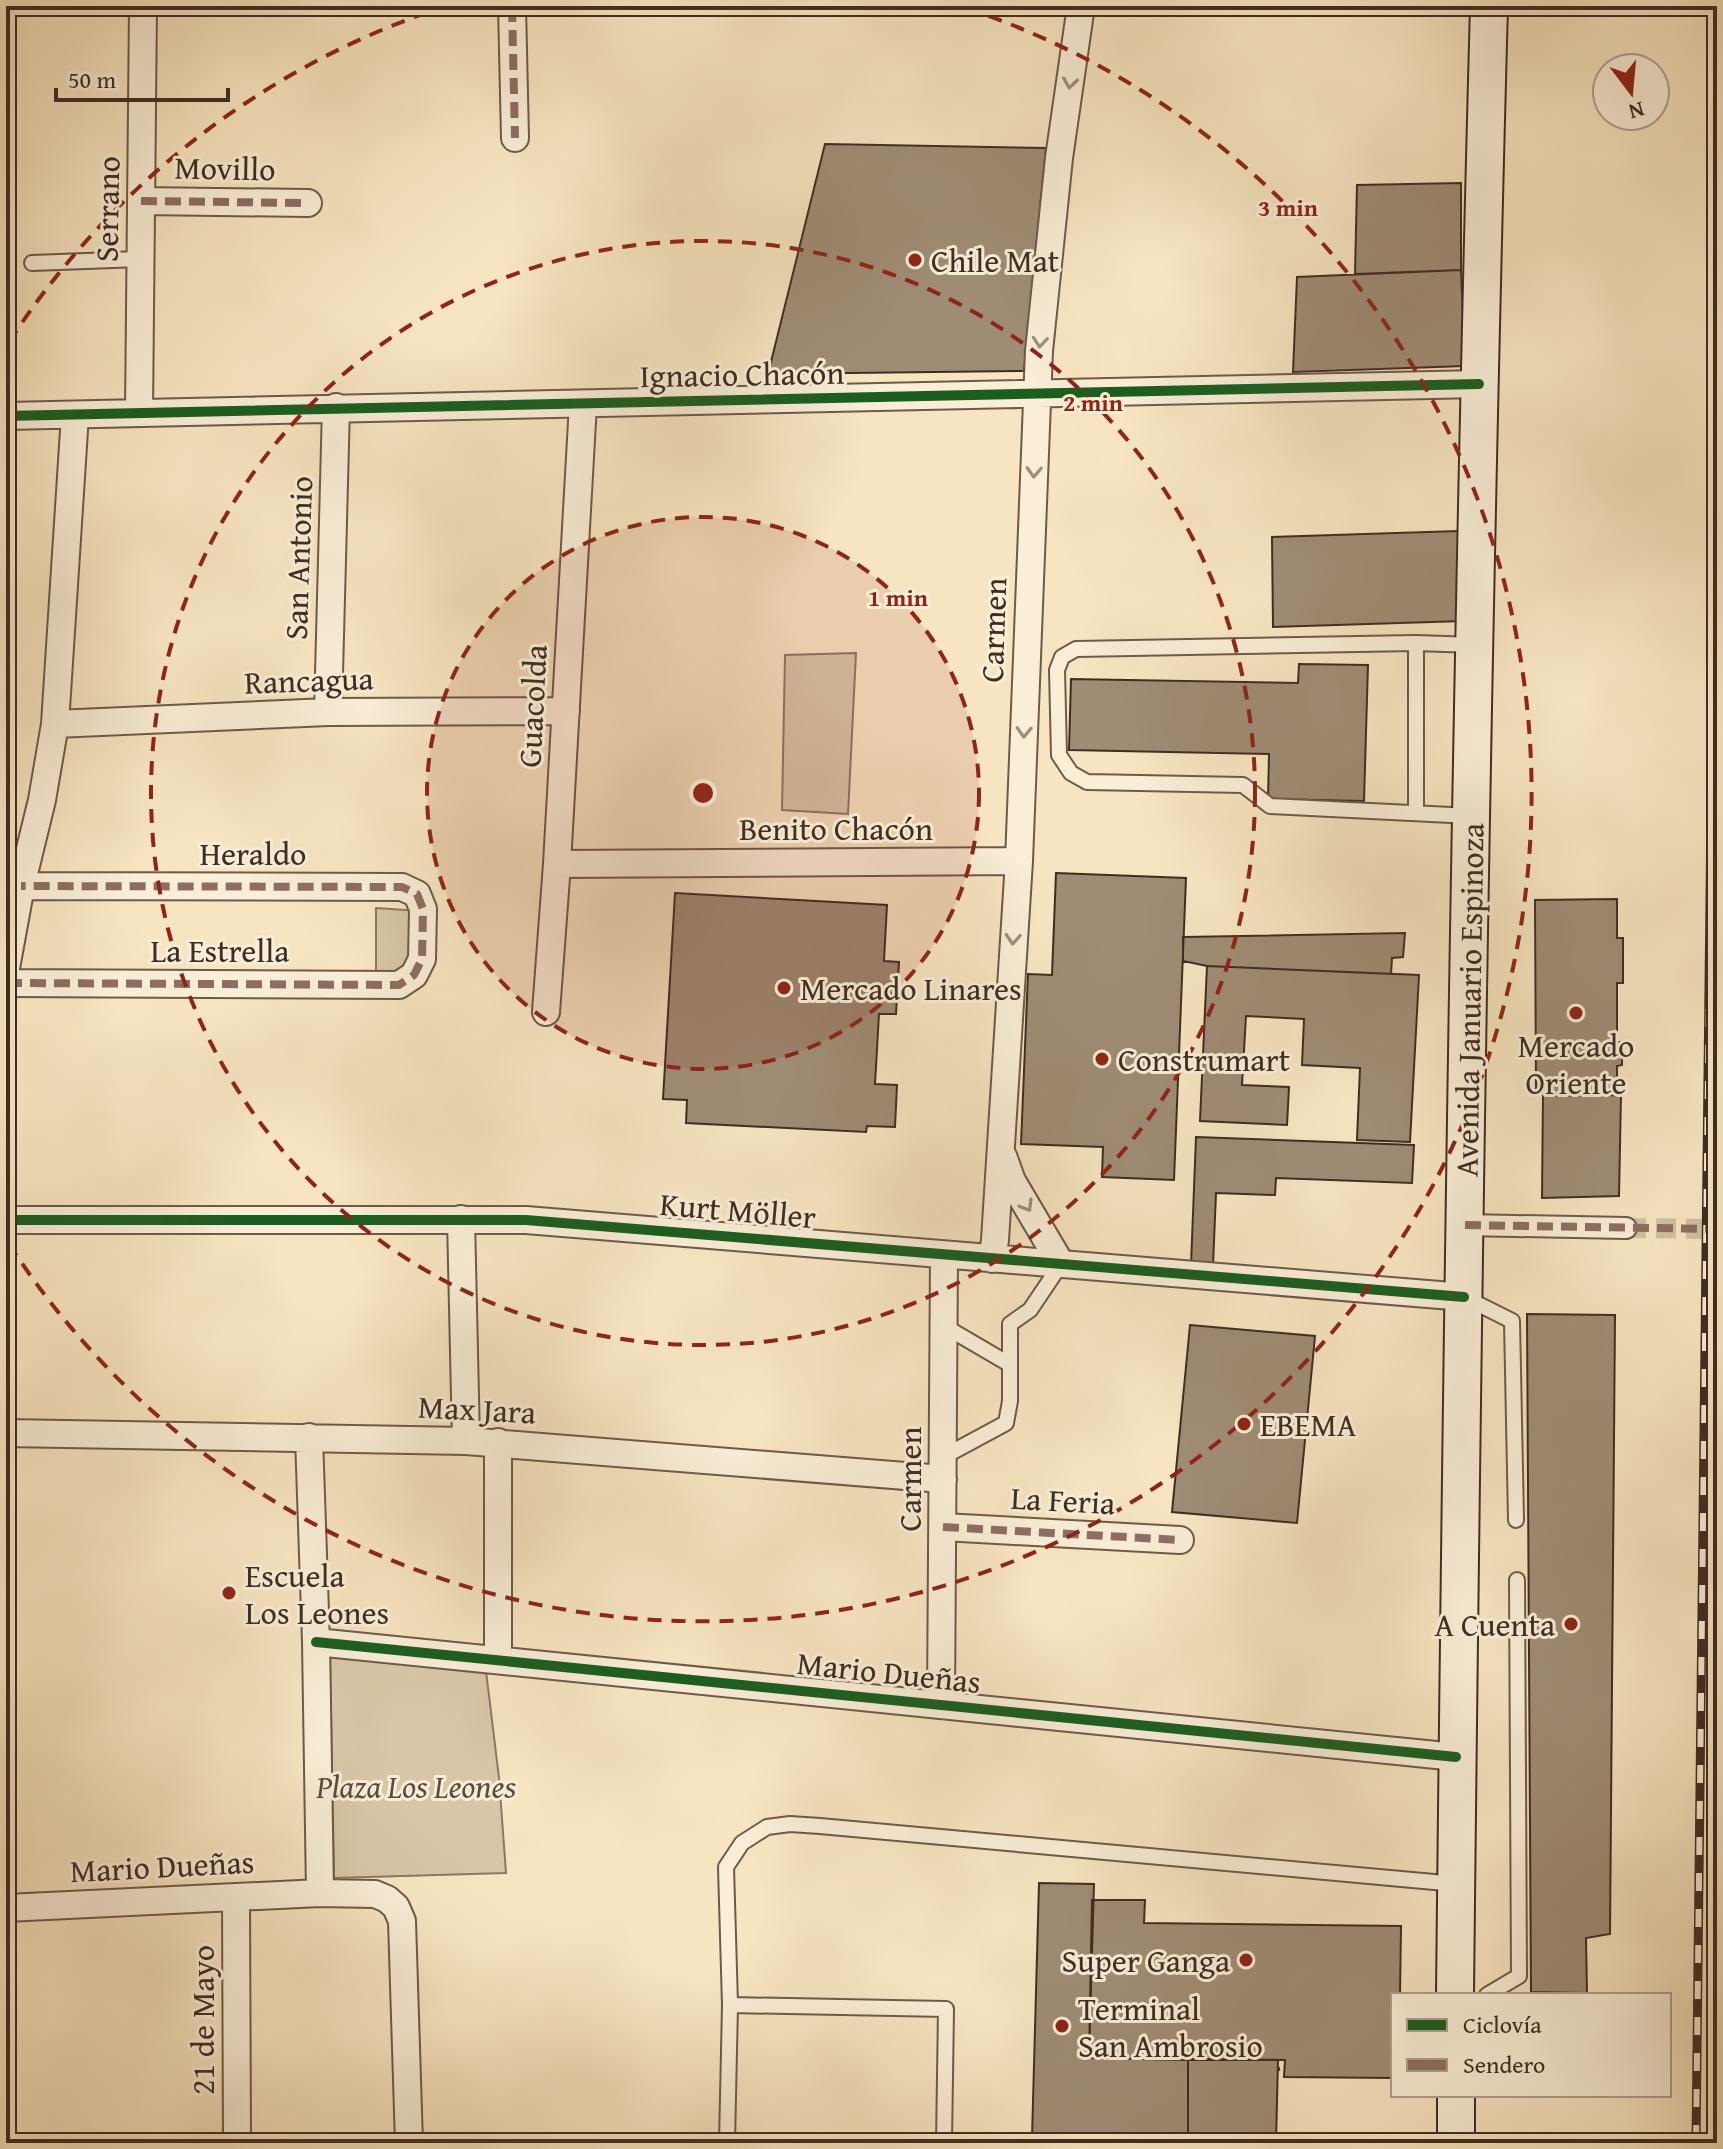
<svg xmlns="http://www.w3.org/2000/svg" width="1723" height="2149" viewBox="0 0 1723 2149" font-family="'Gentium Book Plus',serif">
<rect width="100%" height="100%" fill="#f7e5c1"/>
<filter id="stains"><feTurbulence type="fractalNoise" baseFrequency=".0025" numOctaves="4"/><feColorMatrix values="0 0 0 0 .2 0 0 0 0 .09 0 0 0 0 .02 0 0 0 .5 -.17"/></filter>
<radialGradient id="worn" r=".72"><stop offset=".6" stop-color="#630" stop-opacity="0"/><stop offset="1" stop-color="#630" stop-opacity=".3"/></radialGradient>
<!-- green -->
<path fill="#d8c6a6" stroke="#8c7964" stroke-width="2" d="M 856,653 L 848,814 L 782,810 L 785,655 Z
M 376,908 L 419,911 L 414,975 L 376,975 Z
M 330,1657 L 486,1671 L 499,1778 L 506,1873 L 334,1878 Z"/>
<!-- building -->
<path fill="#9f8c75" stroke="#402c23" stroke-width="2" d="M 825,144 L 1046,148 L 1024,371 L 768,374 Z
M 1461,183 L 1461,270 L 1355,274 L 1357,185 Z
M 1461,270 L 1465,366 L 1293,372 L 1297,277 Z
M 1458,531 L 1463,621 L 1273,627 L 1272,537 Z
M 1299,664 L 1368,665 L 1364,801 L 1268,799 L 1269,754 L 1069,750 L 1071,679 L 1298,683 Z
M 1056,873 L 1186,878 L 1174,1180 L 1102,1177 L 1103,1147 L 1021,1144 L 1028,974 L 1052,975 Z
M 675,893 L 887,905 L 884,961 L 899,962 L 896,1014 L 879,1014 L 875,1084 L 897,1085 L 895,1127 L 867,1126 L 866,1132 L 686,1123 L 687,1100 L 663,1099 Z
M 1617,899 L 1617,938 L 1623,938 L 1623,983 L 1617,983 L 1617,1042 L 1622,1042 L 1622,1065 L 1617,1066 L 1617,1094 L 1536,1093 L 1535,900 Z
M 1405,933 L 1403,957 L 1392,958 L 1391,974 L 1207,966 L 1183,961 L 1183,937 Z
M 1207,966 L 1419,975 L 1410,1142 L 1357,1140 L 1360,1068 L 1302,1065 L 1304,1019 L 1246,1016 L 1242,1085 L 1289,1087 L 1287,1125 L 1200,1121 Z
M 1621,1095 L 1619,1196 L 1542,1198 L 1543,1096 Z
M 1196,1137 L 1414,1145 L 1412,1183 L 1276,1178 L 1275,1195 L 1216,1193 L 1213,1266 L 1191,1265 Z
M 1527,1314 L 1615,1315 L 1610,1934 L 1586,1938 L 1587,1993 L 1531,1992 Z
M 1190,1325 L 1315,1336 L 1297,1523 L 1172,1512 Z
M 1039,1883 L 1094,1884 L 1089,2058 L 1188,2060 L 1188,2139 L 1032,2138 Z
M 1092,1900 L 1145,1900 L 1144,1923 L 1401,1926 L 1400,1995 L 1393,1995 L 1393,2078 L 1284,2077 L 1285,2060 L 1089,2058 Z
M 1188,2060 L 1278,2060 L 1276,2143 L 1032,2143 L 1032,2138 L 1188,2139 Z"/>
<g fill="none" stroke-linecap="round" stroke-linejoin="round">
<!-- pedestrian-tunnel -->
<path stroke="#d2c0a1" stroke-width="20" stroke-dasharray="20 10" stroke-linecap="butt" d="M 1626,1228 L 1717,1229"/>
<!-- service casing -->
<g stroke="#6e5a4a" stroke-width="18">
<path id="service" d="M 32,263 L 140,259
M 1416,643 L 1416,813
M 1471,816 L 1270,806 L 1243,785 L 1087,782 L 1071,773 L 1059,755 L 1057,670 L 1062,657 L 1076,649 L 1416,643 L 1475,645
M 1464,1297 L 1512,1321 L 1516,1520
M 944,1326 L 1009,1364
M 943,1457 L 1006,1423 L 1010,1401 L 1010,1324 L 1030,1310 L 1061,1264
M 1487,1995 L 1519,1976 L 1517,1580
M 730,2005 L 946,2009 L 944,2143
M 727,2143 L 730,2005 L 726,1867 L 742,1843 L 767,1827 L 790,1824 L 820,1826 L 1456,1884"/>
</g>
<!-- pedestrian casing -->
<g stroke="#6e5a4a" stroke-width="24">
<path id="pedestrian" d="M 1465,1225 L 1626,1228"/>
</g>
<!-- minor casing -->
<g stroke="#6e5a4a" stroke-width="30">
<path id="minor" d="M 512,6 L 515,138
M 141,201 L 308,203
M 139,413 L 143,6
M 6,416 L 1479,384
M 328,712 L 336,407
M 55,724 L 328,712 L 566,711
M 557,864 L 1019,861
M 6,968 L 21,886 L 42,800 L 55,724 L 75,415
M 6,983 L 399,985 L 414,975 L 422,959 L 423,909 L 417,894 L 402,887 L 21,886
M 546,1012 L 557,864 L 583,404
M 1003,1156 L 1012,1181 L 1061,1264
M 461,1219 L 466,1441
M 6,1220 L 526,1220 L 1464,1297
M 992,1259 L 995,1240 L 1019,861 L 1039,351 L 1059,158 L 1081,6
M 6,1433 L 466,1441 L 943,1479
M 309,1437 L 316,1642 L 320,1893
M 498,1442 L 498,1659
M 943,1527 L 1180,1540
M 316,1642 L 1456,1757
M 941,1703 L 944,1255
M 236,1897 L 237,2143
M 6,1908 L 320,1893 L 375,1894 L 387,1899 L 396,1907 L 402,1921 L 409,2143"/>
</g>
<!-- secondary casing -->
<g stroke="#402c23" stroke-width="40">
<path id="secondary" d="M 1455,1995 C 1462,1332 1471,669 1489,6
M 1456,2095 L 1456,2143"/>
</g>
<!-- path -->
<path stroke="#402c23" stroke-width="4" stroke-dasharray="2 4" stroke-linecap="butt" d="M 1278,2069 L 1285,2068"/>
<!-- service -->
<use href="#service" stroke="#faeed7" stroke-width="14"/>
<!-- pedestrian -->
<use href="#pedestrian" stroke="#faeed7" stroke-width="20"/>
<!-- minor -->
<use href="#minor" stroke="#faeed7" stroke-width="26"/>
<!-- secondary -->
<use href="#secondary" stroke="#faeed7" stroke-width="36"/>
<!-- rail casing -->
<g stroke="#402c23" stroke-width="9">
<path id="rail" d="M 1696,2143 L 1717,278"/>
</g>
<!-- rail -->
<use href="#rail" stroke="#faeed7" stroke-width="6" stroke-dasharray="18" stroke-linecap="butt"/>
<!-- quiet -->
<path stroke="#8d6e63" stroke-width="8" stroke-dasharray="16 8" stroke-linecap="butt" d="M 512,6 L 515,138
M 141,201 L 308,203
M 6,983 L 399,985 L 414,975 L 422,959 L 423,909 L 417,894 L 402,887 L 21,886
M 1465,1225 L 1717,1229
M 943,1527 L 1180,1540"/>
<!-- cycleway casing -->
<g stroke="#faeed7" stroke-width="15">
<path id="cycleway" d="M 6,416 L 1479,384
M 6,1220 L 526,1220 L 1464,1297
M 316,1642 L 1456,1757"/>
</g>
<!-- cycleway -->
<use href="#cycleway" stroke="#1b5e20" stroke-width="10"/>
</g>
<!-- one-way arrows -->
<defs><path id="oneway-chevron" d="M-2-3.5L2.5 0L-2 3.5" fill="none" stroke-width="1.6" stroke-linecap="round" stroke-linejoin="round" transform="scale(2)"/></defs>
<g stroke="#9d8d7d">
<use href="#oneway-chevron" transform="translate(1070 83) rotate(98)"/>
<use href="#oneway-chevron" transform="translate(1040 342) rotate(95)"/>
<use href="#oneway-chevron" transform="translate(1034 472) rotate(92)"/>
<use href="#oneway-chevron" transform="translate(1024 732) rotate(92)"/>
<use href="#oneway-chevron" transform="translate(1013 939) rotate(94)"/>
<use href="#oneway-chevron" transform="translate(1027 1206) rotate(59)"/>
</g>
<!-- distance rings -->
<circle cx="703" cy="793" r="276" fill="#8f2418" fill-opacity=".12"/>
<g fill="none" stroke="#8f2418" stroke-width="4" stroke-dasharray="14 10">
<circle cx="703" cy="793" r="276"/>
<circle cx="703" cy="793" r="552"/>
<path d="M9 342A828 828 0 0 1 440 8M966 8A828 828 0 1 1 9 1244"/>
</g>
<!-- markers -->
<g fill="#8f2418" stroke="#faeed7" stroke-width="3">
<circle cx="915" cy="260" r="8"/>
<circle cx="784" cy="988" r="8"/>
<circle cx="1576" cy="1013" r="8"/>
<circle cx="1102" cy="1059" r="8"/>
<circle cx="1244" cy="1424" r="8"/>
<circle cx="229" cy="1593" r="8"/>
<circle cx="1571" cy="1624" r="8"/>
<circle cx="1246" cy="1960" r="8"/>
<circle cx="1062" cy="2026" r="8"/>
</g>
<g text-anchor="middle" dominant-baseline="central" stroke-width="6" stroke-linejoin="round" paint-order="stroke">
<!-- street labels -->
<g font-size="32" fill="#402c23" stroke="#faeed7">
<text transform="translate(225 168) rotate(1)">Movillo</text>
<text transform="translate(107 209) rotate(-89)">Serrano</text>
<text transform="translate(742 374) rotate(-1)">Ignacio Chacón</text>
<text transform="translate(298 558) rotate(-88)">San Antonio</text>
<text transform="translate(993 630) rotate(-88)">Carmen</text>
<text transform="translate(309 680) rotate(-2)">Rancagua</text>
<text transform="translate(532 706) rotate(-87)">Guacolda</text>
<text x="836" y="828">Benito Chacón</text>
<text x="253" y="853">Heraldo</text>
<text x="220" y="950">La Estrella</text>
<text transform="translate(1469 1000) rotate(-89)">Avenida Januario Espinoza</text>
<text transform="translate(738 1210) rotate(5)">Kurt Möller</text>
<text transform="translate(477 1409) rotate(3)">Max Jara</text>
<text transform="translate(909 1479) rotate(-90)">Carmen</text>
<text transform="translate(1063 1500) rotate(3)">La Feria</text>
<text transform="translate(889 1672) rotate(6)">Mario Dueñas</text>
<text transform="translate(162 1866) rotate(-3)">Mario Dueñas</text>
<text transform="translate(202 2020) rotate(-90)">21 de Mayo</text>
</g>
<!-- poi labels -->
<g font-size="32" fill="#402c23" stroke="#faeed7" text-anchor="start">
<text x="931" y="260">Chile Mat</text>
<text x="800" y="988">Mercado Linares</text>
<text x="1576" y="1045" text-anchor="middle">Mercado<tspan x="1576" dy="37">Oriente</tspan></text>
<text x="1118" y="1059">Construmart</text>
<text x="1260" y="1424">EBEMA</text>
<text x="245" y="1575">Escuela<tspan x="245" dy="37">Los Leones</tspan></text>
<text x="1555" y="1624" text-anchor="end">A Cuenta</text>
<text x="1230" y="1960" text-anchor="end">Super Ganga</text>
<text x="1078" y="2008">Terminal<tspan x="1078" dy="37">San Ambrosio</tspan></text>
</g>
<!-- park labels -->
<g font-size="32" font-style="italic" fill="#5e4b3d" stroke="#faeed7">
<text x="416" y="1786">Plaza Los Leones</text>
</g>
</g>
<circle cx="703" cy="793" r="12" fill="#8f2418" stroke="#faeed7" stroke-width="4"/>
<g font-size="24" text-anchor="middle" font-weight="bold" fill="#8f2418" stroke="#faeed7" stroke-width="6" stroke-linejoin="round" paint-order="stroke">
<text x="1288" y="216">3 min</text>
<text x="1093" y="411">2 min</text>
<text x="898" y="606">1 min</text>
</g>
<!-- margin -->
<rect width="1723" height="2149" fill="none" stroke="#f7e5c1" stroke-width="32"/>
<rect x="8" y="8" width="1707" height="2133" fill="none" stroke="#402c23" stroke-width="4"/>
<rect x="16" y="16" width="1691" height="2117" fill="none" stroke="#402c23" stroke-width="2"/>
<!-- legend -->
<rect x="1391" y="1993" width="280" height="104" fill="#faeed7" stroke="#b0a08f" stroke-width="2"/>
<rect x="1407" y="2019" width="40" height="12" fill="#1b5e20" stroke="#b0a08f" stroke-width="2"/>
<text x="1463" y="2033" font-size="24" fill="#402c23">Ciclovía</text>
<rect x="1407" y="2059" width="40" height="12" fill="#8d6e63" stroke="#b0a08f" stroke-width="2"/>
<text x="1463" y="2073" font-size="24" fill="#402c23">Sendero</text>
<!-- north arrow -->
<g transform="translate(1631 92) rotate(164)"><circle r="38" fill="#faeed7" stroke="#b0a08f" stroke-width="2"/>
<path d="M0-6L14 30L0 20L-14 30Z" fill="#8f2418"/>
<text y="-12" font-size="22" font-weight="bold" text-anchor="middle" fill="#402c23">N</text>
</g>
<!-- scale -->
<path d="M56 88v12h172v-12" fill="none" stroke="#402c23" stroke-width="4"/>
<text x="68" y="88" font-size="24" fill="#402c23" stroke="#faeed7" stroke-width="6" paint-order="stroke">50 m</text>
<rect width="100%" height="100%" filter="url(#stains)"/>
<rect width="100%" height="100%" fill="url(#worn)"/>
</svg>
